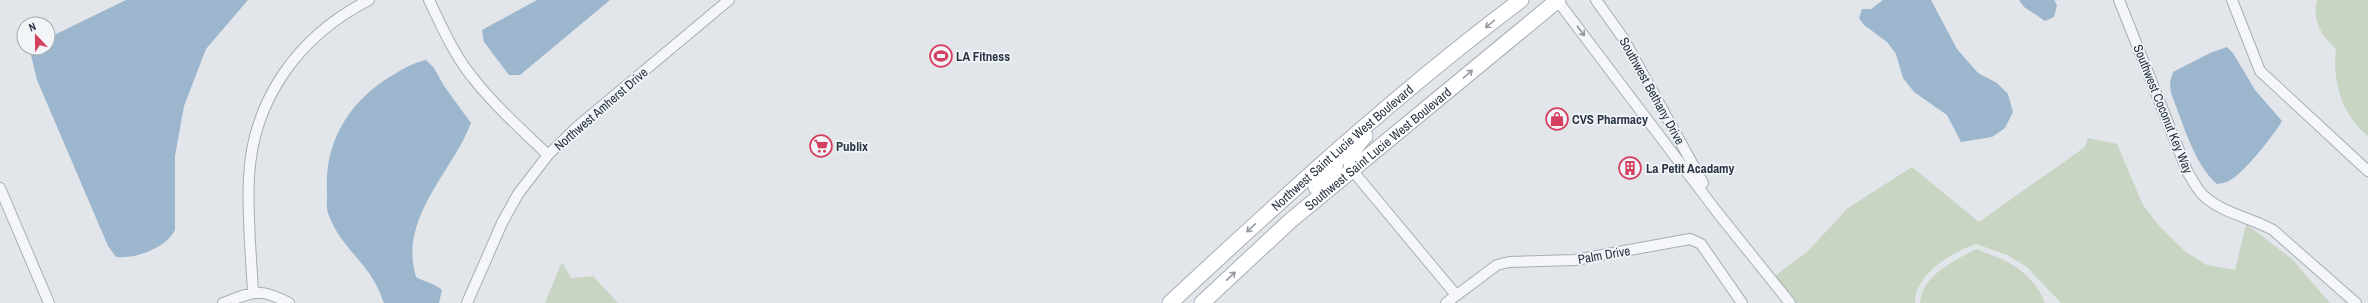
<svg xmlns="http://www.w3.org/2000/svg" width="2368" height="303" viewBox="0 0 2368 303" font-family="'Archivo Narrow',sans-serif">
<rect width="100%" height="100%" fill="#e2e6eb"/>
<!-- green -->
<path fill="#c8d5c2" d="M 2317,0 L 2368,0 L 2368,136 C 2342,115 2332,81 2336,49 C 2321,35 2312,21 2317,0 Z
M 2088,138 L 2117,144 L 2143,205 L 2161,228 L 2186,252 L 2207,265 L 2235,270 L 2246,224 L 2292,259 L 2330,303 L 2061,303 L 2027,267 L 2007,255 L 1976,244 C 1952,252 1914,275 1915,303 L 1790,303 L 1772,278 L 1807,252 L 1848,208 L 1912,167 L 1979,222 L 2085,147 Z
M 1976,249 C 2007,260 2032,271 2045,303 L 1920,303 C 1922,275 1954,261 1976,249 Z
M 562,262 L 571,278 L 593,276 L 618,303 L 545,303 Z"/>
<!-- water -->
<path fill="#9bb6cd" d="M 126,0 L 248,0 L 206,49 L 184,106 L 175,156 L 175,230 C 166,248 136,259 116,257 L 108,246 L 37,80 L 31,55 L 35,48 L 48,48 L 48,38 Z
M 537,0 L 610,0 L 520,75 L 509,75 L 484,42 L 482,30 Z
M 1883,0 L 1931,0 L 1957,49 L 1978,73 L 1997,83 L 2008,94 L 2013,112 L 2005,128 L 1992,137 L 1961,142 L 1947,115 L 1914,92 L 1903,78 L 1896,54 L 1887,42 L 1864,25 L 1859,18 L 1862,9 L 1871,9 Z
M 2019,0 L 2054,0 L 2057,5 L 2054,17 L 2045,21 L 2024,7 Z
M 2227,47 L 2233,53 L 2255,90 L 2282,121 C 2274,135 2243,174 2229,181 C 2225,183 2221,183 2217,184 C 2194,165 2182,120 2171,93 L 2170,82 L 2173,72 L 2210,53 Z
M 426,60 L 434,68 L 444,86 L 471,123 C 452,173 398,218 416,277 C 425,282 434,283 442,290 L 439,303 L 384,303 C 381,296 378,287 374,281 C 360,257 337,241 328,213 C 326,207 327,199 327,192 C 324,141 350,100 393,75 C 404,68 413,63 426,60 Z"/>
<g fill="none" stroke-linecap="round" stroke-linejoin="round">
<!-- minor casing -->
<g stroke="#a7adb6" stroke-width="12">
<path id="minor" d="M 429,0 C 442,27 454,55 473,78 C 495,106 522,130 548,155
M 1557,0 L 1717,212 L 1790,303
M 1596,0 L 1623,38 L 1703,183
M 2119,0 L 2188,173 C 2193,180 2197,190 2204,196 C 2224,214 2250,217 2273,230 L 2356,303
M 2232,0 L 2260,71 L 2368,171
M 1352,170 L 1456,295
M 0,188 L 49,303
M 253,292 C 251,254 247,215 249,177 C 253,98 300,35 369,0
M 223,303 C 253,292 259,287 289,303
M 467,303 L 502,223 L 518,194 L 548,155 L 578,126 L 729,0
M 1446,303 L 1497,265 L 1509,262 L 1575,260 L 1690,239 L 1701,244 L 1742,303"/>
</g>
<!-- secondary casing -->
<g stroke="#a7adb6" stroke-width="17">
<g id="secondary">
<path d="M 1352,170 C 1349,154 1355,147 1365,136"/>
<path d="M 1316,187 L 1333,170 L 1342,148"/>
<path id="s1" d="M 1170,303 C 1283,198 1397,93 1521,0"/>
<path id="s2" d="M 1202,303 L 1290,221 L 1558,0"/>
</g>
</g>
<!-- minor -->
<use href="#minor" stroke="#f5f6f9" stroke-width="10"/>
<!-- secondary -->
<use href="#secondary" stroke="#fff" stroke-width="15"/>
</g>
<!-- one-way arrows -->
<defs><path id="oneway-shaft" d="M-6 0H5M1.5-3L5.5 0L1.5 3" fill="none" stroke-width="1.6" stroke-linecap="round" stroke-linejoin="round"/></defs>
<g stroke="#949aa2">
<use href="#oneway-shaft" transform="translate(1490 24) rotate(141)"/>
<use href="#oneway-shaft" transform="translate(1468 74) rotate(-41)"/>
<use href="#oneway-shaft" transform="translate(1251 228) rotate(137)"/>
<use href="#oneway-shaft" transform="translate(1231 276) rotate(-43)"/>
</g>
<use stroke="#8f959e" href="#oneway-shaft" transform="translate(1581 31) rotate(53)"/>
<!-- icons -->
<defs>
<g id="stadium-ring" transform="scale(1.15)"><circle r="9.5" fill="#f2f5f8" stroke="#d64060" stroke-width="1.5"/><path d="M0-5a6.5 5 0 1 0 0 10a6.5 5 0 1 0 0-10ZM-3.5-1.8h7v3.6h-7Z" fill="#d64060"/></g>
<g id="shop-ring" transform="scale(1.15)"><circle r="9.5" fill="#f2f5f8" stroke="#d64060" stroke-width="1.5"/><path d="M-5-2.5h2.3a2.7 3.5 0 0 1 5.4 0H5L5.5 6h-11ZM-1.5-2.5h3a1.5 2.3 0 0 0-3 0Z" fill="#d64060"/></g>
<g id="supermarket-ring" transform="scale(1.15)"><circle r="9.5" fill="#f2f5f8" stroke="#d64060" stroke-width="1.5"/><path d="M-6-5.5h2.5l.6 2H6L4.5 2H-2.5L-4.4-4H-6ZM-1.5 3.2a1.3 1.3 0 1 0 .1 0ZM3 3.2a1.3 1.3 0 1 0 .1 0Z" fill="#d64060"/></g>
<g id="building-ring" transform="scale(1.15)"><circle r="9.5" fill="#f2f5f8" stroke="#d64060" stroke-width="1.5"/><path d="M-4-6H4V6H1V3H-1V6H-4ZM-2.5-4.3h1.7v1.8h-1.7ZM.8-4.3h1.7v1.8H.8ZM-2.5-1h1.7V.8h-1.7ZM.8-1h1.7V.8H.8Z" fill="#d64060"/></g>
</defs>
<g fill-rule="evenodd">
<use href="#stadium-ring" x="941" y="56"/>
<use href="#shop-ring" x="1557" y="119"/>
<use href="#supermarket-ring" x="821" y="146"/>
<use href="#building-ring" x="1630" y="168"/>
</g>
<g text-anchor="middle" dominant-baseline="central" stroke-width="3.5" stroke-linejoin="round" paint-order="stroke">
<!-- poi labels -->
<g font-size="13" font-weight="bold" fill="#293444" stroke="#f2f5f8" text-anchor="start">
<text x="956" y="56">LA Fitness</text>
<text x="1572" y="119">CVS Pharmacy</text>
<text x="836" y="146">Publix</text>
<text x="1646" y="168">La Petit Acadamy</text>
</g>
<!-- street labels -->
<g font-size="13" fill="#293444" stroke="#f2f5f8">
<text transform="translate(1652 91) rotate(61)">Southwest Bethany Drive</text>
<text transform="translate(601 109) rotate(-41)">Northwest Amherst Drive</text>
<text transform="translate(2163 109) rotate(68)">Southwest Coconut Key Way</text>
<text stroke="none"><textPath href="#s1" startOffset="232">Northwest Saint Lucie West Boulevard</textPath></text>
<text stroke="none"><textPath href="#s2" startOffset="234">Southwest Saint Lucie West Boulevard</textPath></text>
<text transform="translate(1604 255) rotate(-10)">Palm Drive</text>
</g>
</g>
<!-- north arrow -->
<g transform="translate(36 36) rotate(338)"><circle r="19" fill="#f2f5f8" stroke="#a2a8b0"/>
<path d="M0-3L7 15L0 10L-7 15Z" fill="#d64060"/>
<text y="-6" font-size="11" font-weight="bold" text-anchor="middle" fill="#293444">N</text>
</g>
</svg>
